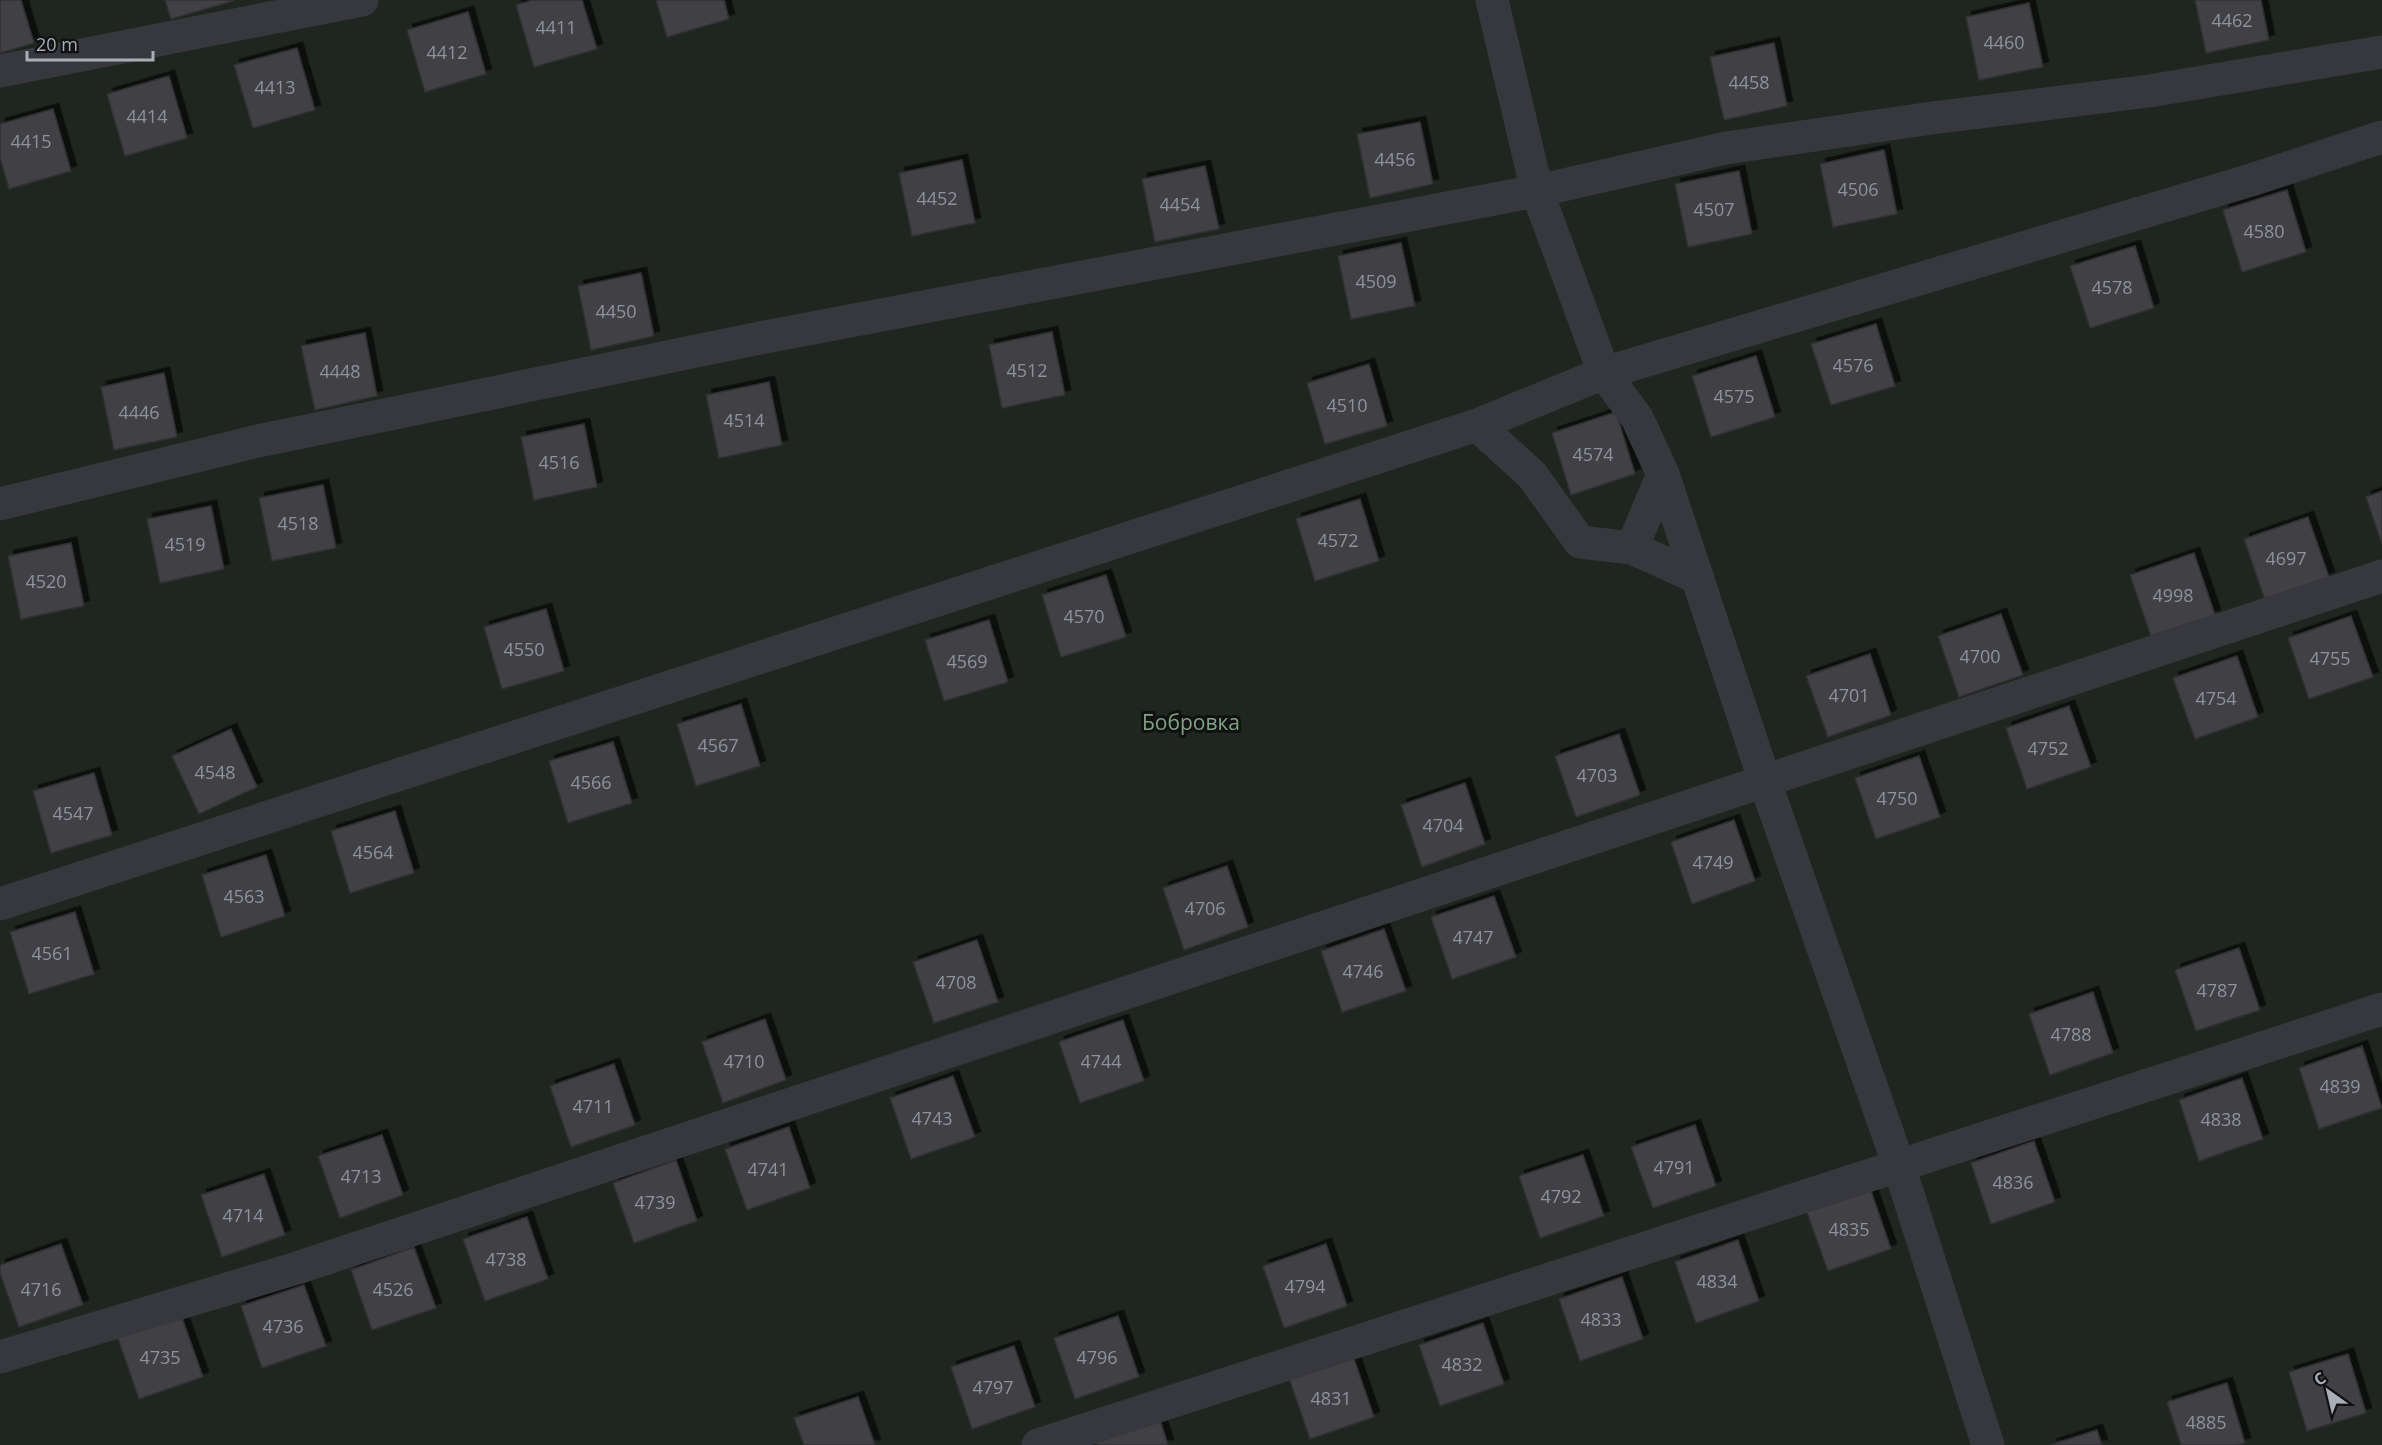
<svg xmlns="http://www.w3.org/2000/svg" width="2382" height="1445" viewBox="0 0 2382 1445" font-family="'Open Sans',sans-serif">
<defs>
<filter id="shadow"><feDropShadow dx="5.5" dy="-5.5" stdDeviation="0" flood-color="#0009"/></filter>
</defs>
<rect width="100%" height="100%" fill="#161618"/>
<!-- green -->
<path fill="#1e261f" d="M 0,0 L 2382,0 L 2382,1445 L 0,1445 Z"/>
<!-- building -->
<path fill="#404145" stroke="#303034" stroke-width="1.5" filter="url(#shadow)" d="M 0,0 L 21,0 L 34,43 L 0,53 Z
M 165,0 L 233,0 L 233,1 L 171,19 Z
M 533,0 L 582,0 L 597,49 L 534,67 L 516,5 Z
M 656,0 L 724,0 L 729,19 L 667,37 Z
M 2195,0 L 2261,0 L 2269,40 L 2206,53 Z
M 2029,3 L 2043,67 L 1979,80 L 1966,17 Z
M 468,12 L 486,74 L 425,92 L 407,30 Z
M 1774,43 L 1787,106 L 1724,120 L 1710,57 Z
M 297,48 L 315,110 L 253,128 L 234,65 Z
M 169,76 L 187,138 L 125,156 L 107,94 Z
M 53,109 L 71,171 L 9,189 L 0,158 L 0,124 Z
M 1420,122 L 1433,184 L 1370,198 L 1357,134 Z
M 1884,150 L 1897,214 L 1833,227 L 1820,164 Z
M 962,160 L 975,223 L 912,236 L 899,173 Z
M 1205,166 L 1219,229 L 1155,242 L 1142,179 Z
M 1739,171 L 1752,234 L 1688,247 L 1675,184 Z
M 2287,190 L 2306,252 L 2242,272 L 2223,210 Z
M 1401,243 L 1415,306 L 1351,319 L 1338,256 Z
M 2135,246 L 2154,308 L 2090,328 L 2070,266 Z
M 641,273 L 654,336 L 591,350 L 578,286 Z
M 1876,324 L 1895,386 L 1831,405 L 1811,344 Z
M 1052,332 L 1065,395 L 1002,408 L 989,345 Z
M 365,333 L 377,396 L 315,410 L 301,346 Z
M 1756,356 L 1775,417 L 1711,437 L 1692,376 Z
M 1369,364 L 1387,426 L 1325,444 L 1307,383 Z
M 164,373 L 177,437 L 114,450 L 101,387 Z
M 769,382 L 782,445 L 719,458 L 706,395 Z
M 1616,412 L 1635,474 L 1571,495 L 1552,433 Z
M 584,424 L 597,487 L 534,500 L 521,437 Z
M 323,485 L 336,548 L 272,561 L 259,498 Z
M 2382,491 L 2382,544 L 2366,497 Z
M 1360,499 L 1379,561 L 1315,581 L 1296,519 Z
M 211,506 L 224,569 L 160,583 L 147,519 Z
M 2308,517 L 2329,577 L 2265,600 L 2244,539 Z
M 71,543 L 84,606 L 21,619 L 8,556 Z
M 2194,553 L 2215,615 L 2151,636 L 2130,575 Z
M 1106,575 L 1126,637 L 1061,657 L 1042,595 Z
M 546,609 L 564,671 L 502,689 L 484,627 Z
M 2001,614 L 2023,675 L 1959,697 L 1938,636 Z
M 2351,616 L 2373,677 L 2309,699 L 2288,638 Z
M 989,620 L 1008,682 L 944,701 L 925,640 Z
M 1870,654 L 1891,715 L 1828,737 L 1806,676 Z
M 2237,656 L 2258,717 L 2195,739 L 2173,678 Z
M 741,704 L 760,766 L 696,786 L 677,724 Z
M 2069,706 L 2091,767 L 2027,789 L 2006,728 Z
M 231,729 L 257,787 L 199,814 L 172,756 Z
M 1619,734 L 1640,795 L 1576,817 L 1555,756 Z
M 613,742 L 632,803 L 568,823 L 549,761 Z
M 1919,756 L 1940,817 L 1876,839 L 1855,778 Z
M 94,773 L 112,835 L 51,853 L 33,791 Z
M 1465,783 L 1485,844 L 1422,867 L 1401,805 Z
M 395,811 L 414,873 L 350,893 L 331,831 Z
M 1734,820 L 1755,881 L 1692,904 L 1671,842 Z
M 266,855 L 285,916 L 221,937 L 202,875 Z
M 1227,866 L 1248,927 L 1184,950 L 1163,888 Z
M 1494,896 L 1516,957 L 1452,979 L 1431,917 Z
M 75,912 L 94,974 L 29,994 L 10,932 Z
M 1384,929 L 1406,991 L 1342,1012 L 1321,951 Z
M 977,940 L 998,1002 L 934,1023 L 913,962 Z
M 2239,948 L 2260,1010 L 2196,1031 L 2175,970 Z
M 2093,992 L 2113,1053 L 2050,1075 L 2029,1014 Z
M 765,1019 L 786,1080 L 723,1103 L 702,1042 Z
M 1123,1020 L 1144,1081 L 1080,1103 L 1059,1042 Z
M 2362,1046 L 2382,1108 L 2319,1129 L 2299,1068 Z
M 614,1064 L 635,1125 L 571,1147 L 550,1086 Z
M 953,1076 L 975,1137 L 911,1159 L 890,1098 Z
M 2242,1078 L 2263,1139 L 2199,1161 L 2179,1100 Z
M 1695,1125 L 1716,1186 L 1653,1208 L 1631,1147 Z
M 789,1127 L 810,1188 L 747,1210 L 725,1149 Z
M 382,1135 L 403,1195 L 340,1218 L 318,1156 Z
M 2034,1141 L 2055,1202 L 1991,1224 L 1971,1163 Z
M 1583,1155 L 1604,1216 L 1540,1238 L 1519,1176 Z
M 676,1160 L 697,1221 L 634,1243 L 613,1183 Z
M 264,1174 L 285,1235 L 222,1257 L 201,1195 Z
M 1870,1188 L 1891,1249 L 1828,1271 L 1806,1210 Z
M 527,1217 L 548,1279 L 485,1301 L 463,1239 Z
M 1738,1240 L 1759,1301 L 1696,1323 L 1675,1262 Z
M 61,1244 L 83,1305 L 19,1327 L 0,1273 L 0,1265 Z
M 1326,1244 L 1347,1306 L 1284,1328 L 1263,1266 Z
M 414,1247 L 436,1308 L 372,1330 L 351,1270 Z
M 1622,1277 L 1643,1339 L 1580,1361 L 1559,1299 Z
M 304,1285 L 326,1346 L 262,1368 L 241,1306 Z
M 181,1315 L 203,1377 L 139,1399 L 118,1338 Z
M 1118,1316 L 1139,1377 L 1075,1399 L 1054,1338 Z
M 1483,1323 L 1504,1384 L 1440,1406 L 1419,1345 Z
M 1014,1346 L 1035,1407 L 972,1429 L 951,1367 Z
M 2348,1354 L 2366,1413 L 2307,1431 L 2289,1372 Z
M 1353,1356 L 1374,1417 L 1310,1439 L 1289,1378 Z
M 2227,1383 L 2245,1443 L 2238,1445 L 2181,1445 L 2167,1402 Z
M 858,1397 L 875,1445 L 804,1445 L 794,1418 Z
M 1160,1420 L 1168,1445 L 1097,1445 L 1096,1442 Z
M 2097,1430 L 2102,1445 L 2050,1445 Z"/>
<g fill="none" stroke-linecap="round" stroke-linejoin="round">
<!-- minor -->
<path stroke="#37383d" stroke-width="33" d="M 1492,0 L 1537,191 L 1604,373 L 1637,418 L 1663,474 L 1765,782 L 1899,1166 L 1988,1445
M 0,71 L 362,0
M 1477,425 L 1532,475 L 1580,542 L 1632,548 L 1698,578
M 0,504 L 258,441 L 765,337 L 1537,191 L 1726,148 L 1932,118 L 2149,91 L 2382,52
M 1632,548 L 1663,474
M 0,904 L 1477,425 L 1604,373 L 2251,180 L 2382,137
M 0,1357 L 297,1268 L 2382,576
M 1038,1445 L 2382,1009"/>
</g>
<g text-anchor="middle" dominant-baseline="central" stroke-width="6" stroke-linejoin="round" paint-order="stroke">
<!-- number labels -->
<g font-size="18" fill="#8e929b">
<text x="2232" y="20">4462</text>
<text x="556" y="27">4411</text>
<text x="2004" y="42">4460</text>
<text x="447" y="52">4412</text>
<text x="1749" y="82">4458</text>
<text x="275" y="87">4413</text>
<text x="147" y="116">4414</text>
<text x="31" y="141">4415</text>
<text x="1395" y="159">4456</text>
<text x="1858" y="189">4506</text>
<text x="937" y="198">4452</text>
<text x="1180" y="204">4454</text>
<text x="1714" y="209">4507</text>
<text x="2264" y="231">4580</text>
<text x="1376" y="281">4509</text>
<text x="2112" y="287">4578</text>
<text x="616" y="311">4450</text>
<text x="1853" y="365">4576</text>
<text x="1027" y="370">4512</text>
<text x="340" y="371">4448</text>
<text x="1734" y="396">4575</text>
<text x="1347" y="405">4510</text>
<text x="139" y="412">4446</text>
<text x="744" y="420">4514</text>
<text x="1593" y="454">4574</text>
<text x="559" y="462">4516</text>
<text x="298" y="523">4518</text>
<text x="1338" y="540">4572</text>
<text x="185" y="544">4519</text>
<text x="2286" y="558">4697</text>
<text x="46" y="581">4520</text>
<text x="2173" y="595">4998</text>
<text x="1084" y="616">4570</text>
<text x="524" y="649">4550</text>
<text x="1980" y="656">4700</text>
<text x="2330" y="658">4755</text>
<text x="967" y="661">4569</text>
<text x="1849" y="695">4701</text>
<text x="2216" y="698">4754</text>
<text x="718" y="745">4567</text>
<text x="2048" y="748">4752</text>
<text x="215" y="772">4548</text>
<text x="1597" y="775">4703</text>
<text x="591" y="782">4566</text>
<text x="1897" y="798">4750</text>
<text x="73" y="813">4547</text>
<text x="1443" y="825">4704</text>
<text x="373" y="852">4564</text>
<text x="1713" y="862">4749</text>
<text x="244" y="896">4563</text>
<text x="1205" y="908">4706</text>
<text x="1473" y="937">4747</text>
<text x="52" y="953">4561</text>
<text x="1363" y="971">4746</text>
<text x="956" y="982">4708</text>
<text x="2217" y="990">4787</text>
<text x="2071" y="1034">4788</text>
<text x="744" y="1061">4710</text>
<text x="1101" y="1061">4744</text>
<text x="2340" y="1086">4839</text>
<text x="593" y="1106">4711</text>
<text x="932" y="1118">4743</text>
<text x="2221" y="1119">4838</text>
<text x="1674" y="1167">4791</text>
<text x="768" y="1169">4741</text>
<text x="361" y="1176">4713</text>
<text x="2013" y="1182">4836</text>
<text x="1561" y="1196">4792</text>
<text x="655" y="1202">4739</text>
<text x="243" y="1215">4714</text>
<text x="1849" y="1229">4835</text>
<text x="506" y="1259">4738</text>
<text x="1717" y="1281">4834</text>
<text x="1305" y="1286">4794</text>
<text x="41" y="1289">4716</text>
<text x="393" y="1289">4526</text>
<text x="1601" y="1319">4833</text>
<text x="283" y="1326">4736</text>
<text x="160" y="1357">4735</text>
<text x="1097" y="1357">4796</text>
<text x="1462" y="1364">4832</text>
<text x="993" y="1387">4797</text>
<text x="1331" y="1398">4831</text>
<text x="2206" y="1422">4885</text>
</g>
<!-- park labels -->
<g font-size="21" fill="#7fa381" stroke="#111113">
<text x="1191" y="722">Бобровка</text>
</g>
</g>
<!-- north arrow -->
<g transform="translate(2328 1391) rotate(326)" stroke="#111113" stroke-width="4.5" paint-order="stroke">
<path d="M0-4.5L10 22L0 15L-10 22Z" fill="#a8adb8"/>
<text y="-9" font-size="16" font-weight="bold" text-anchor="middle" fill="#a8adb8">С</text>
</g>
<!-- scale -->
<path d="M27 51v9h126v-9" fill="none" stroke="#a8adb8" stroke-width="3"/>
<text x="36" y="51" font-size="18" fill="#a8adb8" stroke="#111113" stroke-width="4.5" paint-order="stroke">20 m</text>
</svg>
